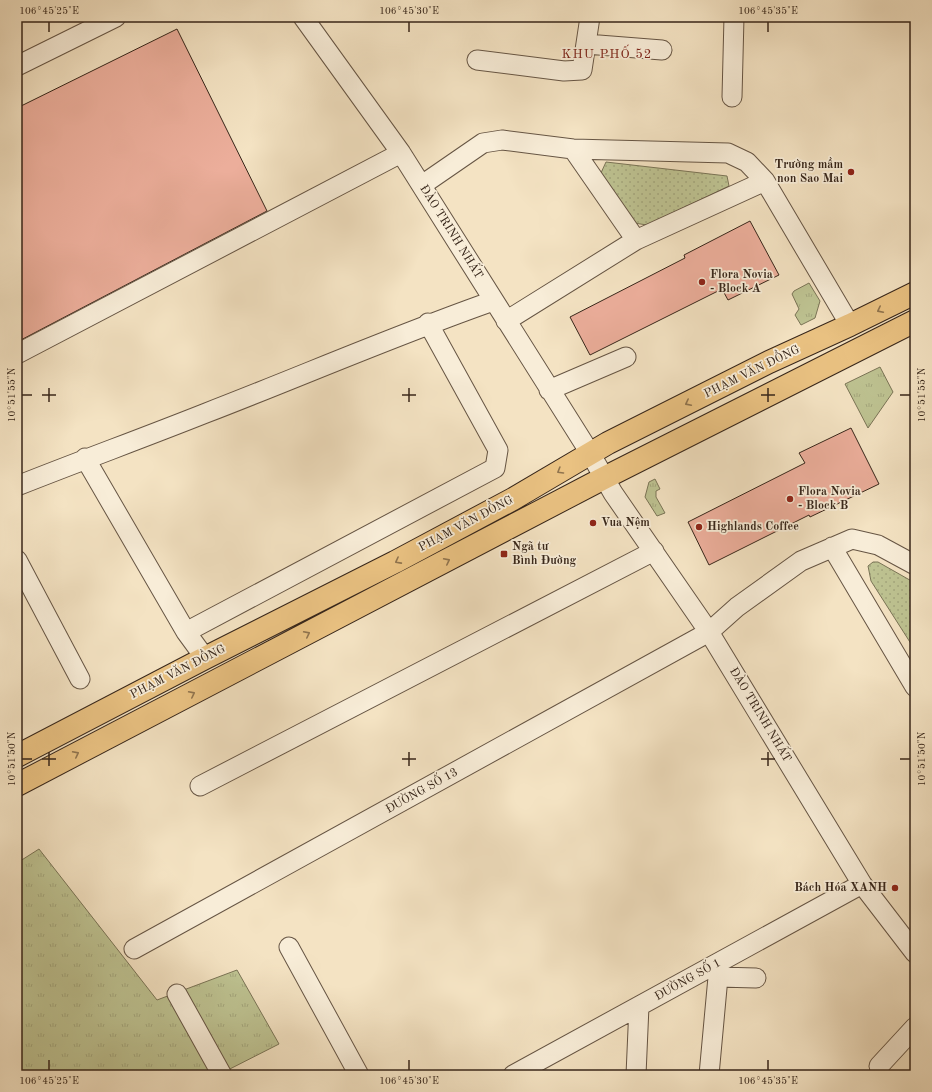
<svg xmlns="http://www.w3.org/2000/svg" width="932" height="1092" viewBox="0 0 932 1092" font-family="'Old Standard TT',serif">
<defs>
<pattern id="grass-tufts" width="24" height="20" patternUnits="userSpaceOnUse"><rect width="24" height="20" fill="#bec392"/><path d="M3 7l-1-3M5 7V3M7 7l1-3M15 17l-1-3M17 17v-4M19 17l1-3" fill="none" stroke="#a4a77d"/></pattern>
<pattern id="park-dots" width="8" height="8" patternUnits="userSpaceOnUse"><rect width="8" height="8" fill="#bec392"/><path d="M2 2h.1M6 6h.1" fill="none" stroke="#a4a77d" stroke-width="1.8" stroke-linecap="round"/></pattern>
</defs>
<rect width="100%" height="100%" fill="#f4e3c3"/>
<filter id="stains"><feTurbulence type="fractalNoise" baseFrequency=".005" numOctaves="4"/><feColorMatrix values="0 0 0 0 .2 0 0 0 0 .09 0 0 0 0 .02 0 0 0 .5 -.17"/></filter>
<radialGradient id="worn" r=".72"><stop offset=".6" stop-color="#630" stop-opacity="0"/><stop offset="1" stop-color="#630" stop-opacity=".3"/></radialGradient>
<!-- grass -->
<path fill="url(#grass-tufts)" stroke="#7a7456" d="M 809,283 L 820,301 L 815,318 L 801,325 L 795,315 L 799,309 L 792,294 L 794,291 Z
M 880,367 L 893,392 L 868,428 L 845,384 Z
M 655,479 L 660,489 L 656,491 L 656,497 L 665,513 L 657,516 L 645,497 L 649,482 Z
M 39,849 L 157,1000 L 237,970 L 279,1044 L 218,1075 L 17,1075 L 17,863 Z"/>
<!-- park -->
<path fill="url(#park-dots)" stroke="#7a7456" d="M 606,162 L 727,176 L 729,186 L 647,225 L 634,223 L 600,175 Z
M 873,562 L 878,562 L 915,583 L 915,650 L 871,581 L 868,566 Z"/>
<!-- building -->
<path fill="#ecae9b" stroke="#37261a" d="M 177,29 L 267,211 L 17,342 L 17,108 Z
M 750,221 L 779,275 L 728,300 L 722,289 L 590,355 L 570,317 L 685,258 L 684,255 Z
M 851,428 L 879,484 L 810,517 L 809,515 L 709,565 L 688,522 L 805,463 L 799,453 Z"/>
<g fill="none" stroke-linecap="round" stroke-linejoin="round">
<!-- minor casing -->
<g stroke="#654" stroke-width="21">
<path id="minor" d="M 303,17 L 401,153 L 590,453 L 613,493 L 709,632 L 862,884 L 915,953
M 586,44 L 662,50
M 477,60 L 564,71 L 582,70 L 590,17
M 17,66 L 116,17
M 732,97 L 734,17
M 573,149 L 636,240
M 422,185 L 483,143 L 502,140 L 573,149 L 728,153 L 747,162 L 765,181 L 850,325
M 506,321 L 636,240 L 765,181
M 17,354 L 401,153
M 549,390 L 626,357
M 85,458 L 186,632 L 205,658
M 17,486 C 80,461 143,438 206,413 C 302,376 396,335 493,301
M 832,547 L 915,687
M 17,560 L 80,679
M 186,632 L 495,468 L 498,450 L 428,323
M 200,786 L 654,551
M 289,947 L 359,1075
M 134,949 L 709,632 L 737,607 L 801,561 L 852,539 L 878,545 L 915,565
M 719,965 L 718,977 L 756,978
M 177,994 L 222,1075
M 879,1066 L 915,1027
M 513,1075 L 862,884
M 636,1075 L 639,1006
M 709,1075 L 718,977"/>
</g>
<!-- highway casing -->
<g stroke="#37261a" stroke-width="24">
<path id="highway" d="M 17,756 L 205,658 L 395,562 L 513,499 L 608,443 L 769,362 L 850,325 L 915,293
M 17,785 L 604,478 L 915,321"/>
</g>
<!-- minor -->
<use href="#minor" stroke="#f8edd8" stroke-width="19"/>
<!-- highway -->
<use href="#highway" stroke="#eac282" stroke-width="22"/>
</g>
<!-- one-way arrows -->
<defs><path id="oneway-chevron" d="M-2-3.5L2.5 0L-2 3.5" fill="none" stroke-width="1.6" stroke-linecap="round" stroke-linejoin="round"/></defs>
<g stroke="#90744e">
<use href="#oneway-chevron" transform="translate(880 310) rotate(153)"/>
<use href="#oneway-chevron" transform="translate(688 403) rotate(153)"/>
<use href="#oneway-chevron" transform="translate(560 471) rotate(149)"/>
<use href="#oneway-chevron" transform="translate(398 561) rotate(152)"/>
<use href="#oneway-chevron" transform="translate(447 561) rotate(-27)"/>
<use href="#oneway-chevron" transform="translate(307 634) rotate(-27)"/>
<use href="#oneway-chevron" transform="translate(192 694) rotate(-27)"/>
<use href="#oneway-chevron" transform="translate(76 754) rotate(-27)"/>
</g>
<!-- ticks -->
<path fill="none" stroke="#37261a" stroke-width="1.5" d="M 49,22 L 49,32M 409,22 L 409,32M 768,22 L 768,32M 49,388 L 49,402M 409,388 L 409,402M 768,388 L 768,402M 22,395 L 32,395M 42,395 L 56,395M 402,395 L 416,395M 761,395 L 775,395M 900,395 L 910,395M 49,752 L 49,766M 409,752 L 409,766M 768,752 L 768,766M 22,759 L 32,759M 42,759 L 56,759M 402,759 L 416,759M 761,759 L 775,759M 900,759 L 910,759M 49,1060 L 49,1070M 409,1060 L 409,1070M 768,1060 L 768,1070"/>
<!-- markers -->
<g fill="#8f2418" stroke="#f8edd8" stroke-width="1.5">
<circle cx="851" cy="172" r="4"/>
<circle cx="702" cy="282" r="4"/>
<circle cx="790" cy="499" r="4"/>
<circle cx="593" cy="523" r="4"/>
<circle cx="699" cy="527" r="4"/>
<rect x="500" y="550" width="8" height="8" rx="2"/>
<circle cx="895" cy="888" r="4"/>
</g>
<g text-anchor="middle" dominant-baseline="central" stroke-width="3.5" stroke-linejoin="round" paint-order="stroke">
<!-- poi labels -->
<g font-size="12" font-weight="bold" fill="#37261a" stroke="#f8edd8" text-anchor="start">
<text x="843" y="165" text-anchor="end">Trường mầm<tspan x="843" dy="14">non Sao Mai</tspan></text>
<text x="710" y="275">Flora Novia<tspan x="710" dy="14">- Block A</tspan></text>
<text x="798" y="492">Flora Novia<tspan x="798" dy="14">- Block B</tspan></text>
<text x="601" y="523">Vua Nệm</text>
<text x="707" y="527">Highlands Coffee</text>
<text x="512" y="547">Ngã tư<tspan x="512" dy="14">Bình Đường</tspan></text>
<text x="887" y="888" text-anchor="end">Bách Hóa XANH</text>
</g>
<!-- street labels -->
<g font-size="12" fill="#37261a" stroke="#f8edd8">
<text transform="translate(451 232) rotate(58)">ĐÀO TRINH NHẤT</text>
<text transform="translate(752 372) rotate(-26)">PHẠM VĂN ĐỒNG</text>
<text transform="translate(466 524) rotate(-28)">PHẠM VĂN ĐỒNG</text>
<text transform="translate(178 672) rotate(-27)">PHẠM VĂN ĐỒNG</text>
<text transform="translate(760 715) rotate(59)">ĐÀO TRINH NHẤT</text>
<text transform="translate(422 791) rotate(-29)">ĐƯỜNG SỐ 13</text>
<text transform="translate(688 980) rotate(-29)">ĐƯỜNG SỐ 1</text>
</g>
<!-- neighbourhood labels -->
<g font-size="13" letter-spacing="1" fill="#7a1f14" stroke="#f8edd8">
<text x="607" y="54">KHU PHỐ 52</text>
</g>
</g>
<!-- margin -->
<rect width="932" height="1092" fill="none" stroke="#f4e3c3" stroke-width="44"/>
<rect x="22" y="22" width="888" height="1048" fill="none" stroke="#37261a" stroke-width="1.5"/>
<g font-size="10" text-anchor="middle" fill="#37261a">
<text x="49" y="14">106°45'25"E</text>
<text x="409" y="14">106°45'30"E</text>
<text x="768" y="14">106°45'35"E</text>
<text transform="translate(11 395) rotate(-90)" y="4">10°51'55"N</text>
<text transform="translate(921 395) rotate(-90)" y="4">10°51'55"N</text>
<text transform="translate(11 759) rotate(-90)" y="4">10°51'50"N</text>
<text transform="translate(921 759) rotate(-90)" y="4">10°51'50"N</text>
<text x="49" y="1084">106°45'25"E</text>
<text x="409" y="1084">106°45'30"E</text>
<text x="768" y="1084">106°45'35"E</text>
</g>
<rect width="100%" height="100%" filter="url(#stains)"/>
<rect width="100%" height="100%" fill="url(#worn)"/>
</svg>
